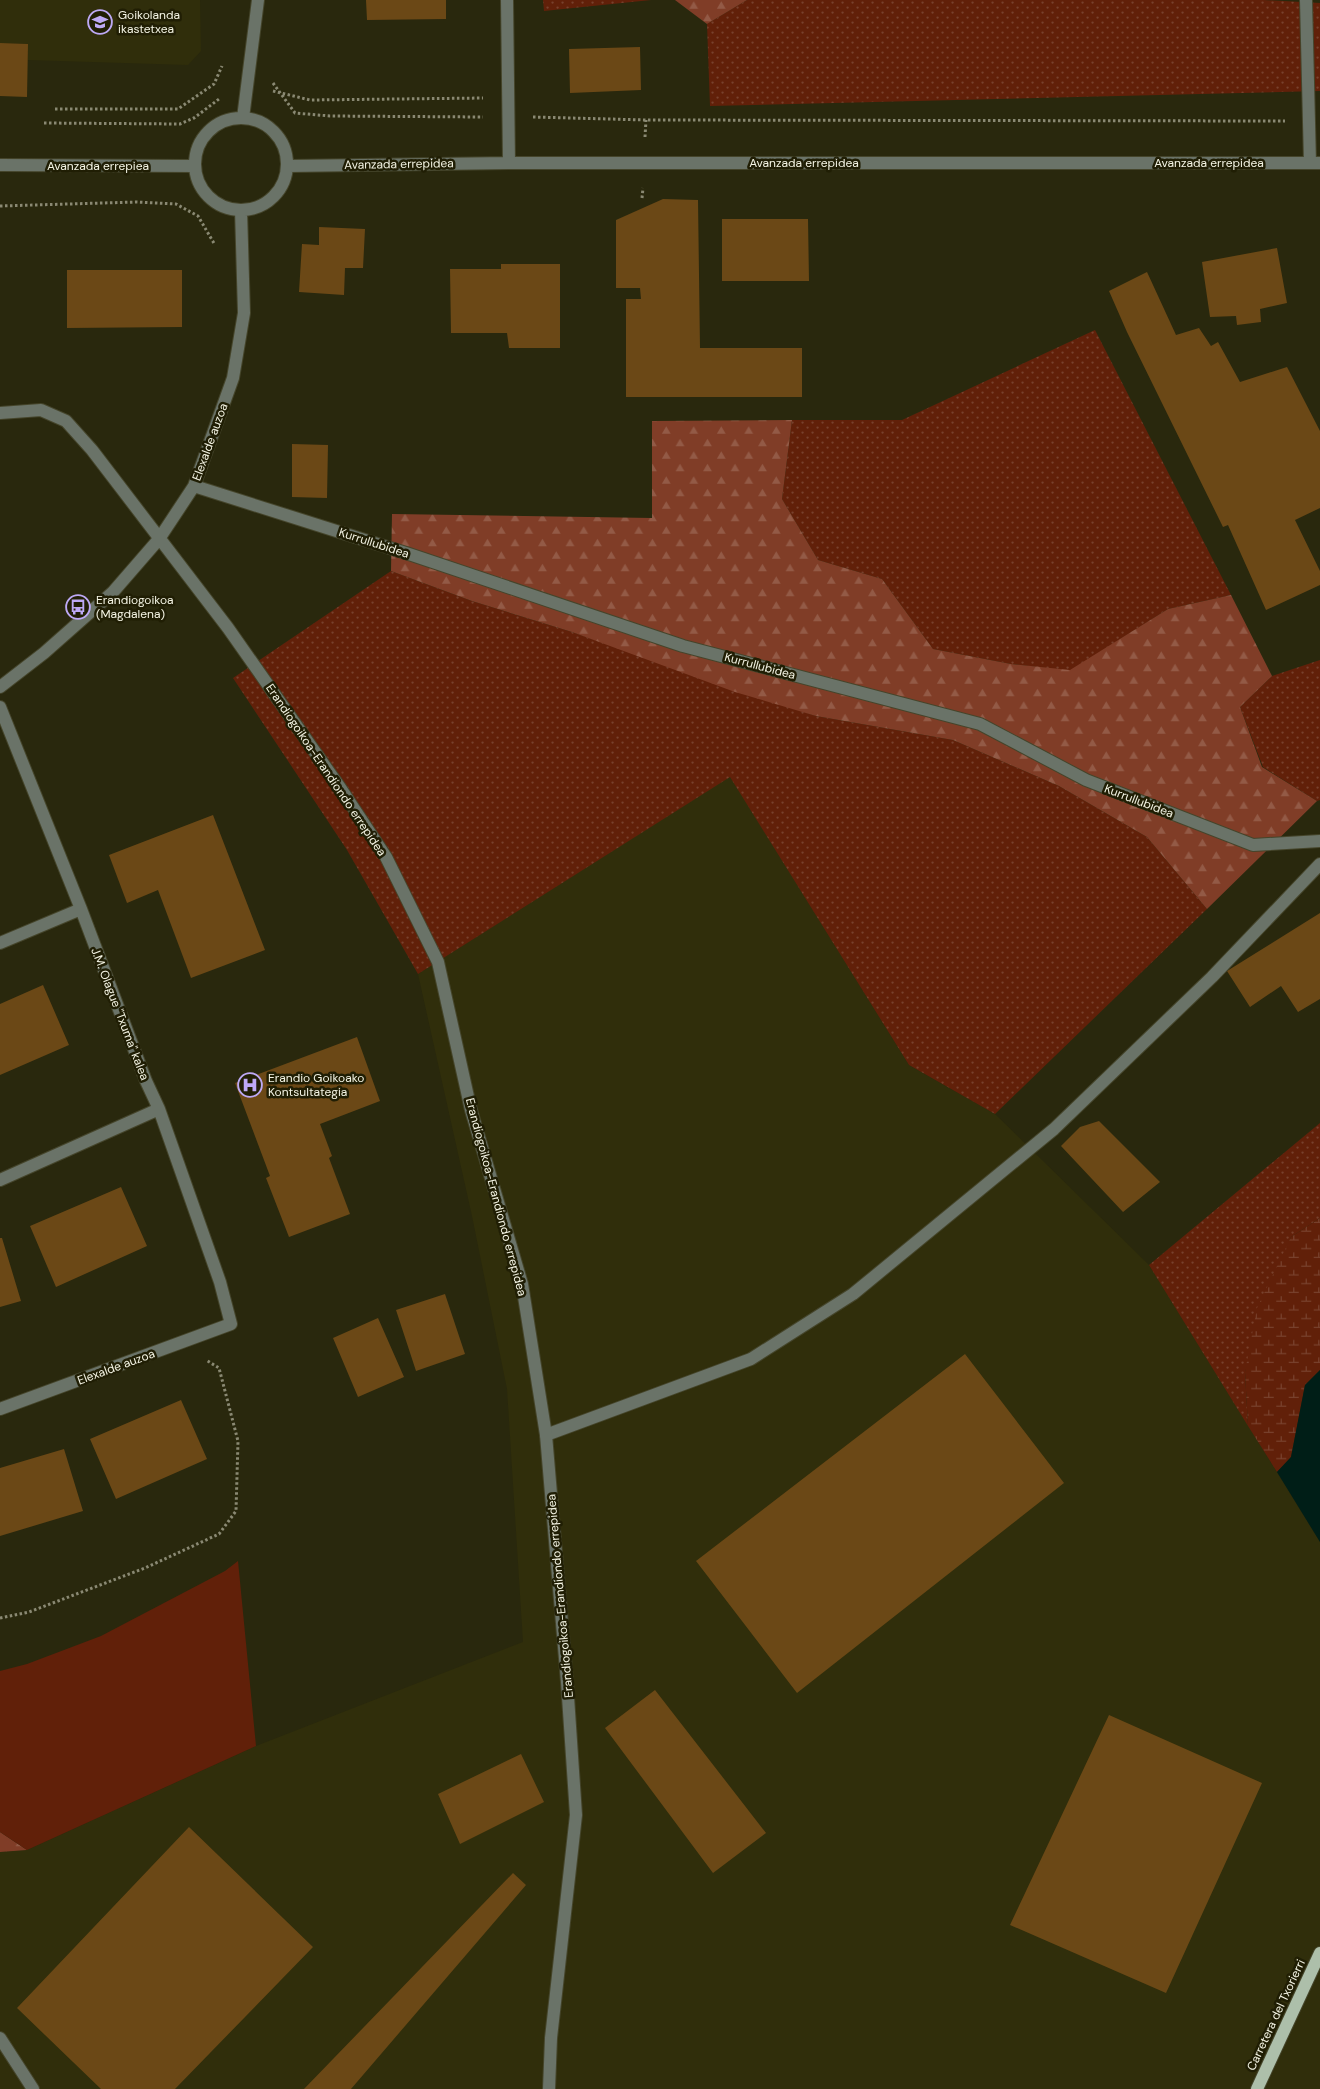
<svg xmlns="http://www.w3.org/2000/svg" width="1320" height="2089" viewBox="0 0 1320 2089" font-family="'DM Sans',sans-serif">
<defs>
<pattern id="grass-dots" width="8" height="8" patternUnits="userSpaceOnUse" patternTransform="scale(1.25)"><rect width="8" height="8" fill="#612009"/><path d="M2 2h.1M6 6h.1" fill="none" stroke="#78412d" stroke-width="1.8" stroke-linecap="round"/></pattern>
<pattern id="forest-firs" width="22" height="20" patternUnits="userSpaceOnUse" patternTransform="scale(1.25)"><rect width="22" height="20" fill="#803d27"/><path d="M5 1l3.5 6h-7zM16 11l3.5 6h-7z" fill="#935a46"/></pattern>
<pattern id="wetland-marsh" width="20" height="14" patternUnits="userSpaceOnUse" patternTransform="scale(1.25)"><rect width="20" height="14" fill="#612009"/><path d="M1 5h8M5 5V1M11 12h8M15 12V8" fill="none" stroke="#78412d"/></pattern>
</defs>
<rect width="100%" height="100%" fill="#29280d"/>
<!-- built -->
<path fill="#302e0b" d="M 0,0 L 200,0 L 201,51 L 188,65 L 28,60 L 28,44 L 0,43 Z
M 730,776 L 909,1065 L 995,1114 L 1149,1265 L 1320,1542 L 1320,2089 L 0,2089 L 0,1852 L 27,1850 L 256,1746 L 523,1642 L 507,1389 L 472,1216 L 418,974 Z"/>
<!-- grass -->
<path fill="url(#grass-dots)" d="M 543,0 L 651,0 L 544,11 Z
M 747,0 L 1263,0 L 1320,3 L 1320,91 L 710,106 L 707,24 Z
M 1095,330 L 1231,595 L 1168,609 L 1070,671 L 1011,664 L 933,649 L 882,579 L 818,560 L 782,499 L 792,420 L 902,420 Z
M 391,571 L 472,601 L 572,632 L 816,716 L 953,740 L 1059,786 L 1147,837 L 1207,909 L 995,1114 L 909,1065 L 730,777 L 418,974 L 347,850 L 233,678 Z
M 1320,660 L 1320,800 L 1317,801 L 1263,767 L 1240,707 L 1272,676 Z
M 1320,1123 L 1320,1218 L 1291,1237 L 1245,1372 L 1248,1426 L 1149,1265 Z"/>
<!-- forest -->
<path fill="url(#forest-firs)" d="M 675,0 L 747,0 L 707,24 Z
M 792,420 L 782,499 L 818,560 L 882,579 L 933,649 L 1011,664 L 1070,670 L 1168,609 L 1231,595 L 1272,676 L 1240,707 L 1262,767 L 1317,801 L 1207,909 L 1147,837 L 1059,786 L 953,740 L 816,716 L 735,692 L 572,632 L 472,601 L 391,571 L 392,514 L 652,518 L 652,421 Z
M 0,1832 L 27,1850 L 0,1852 Z"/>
<!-- wetland -->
<path fill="url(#wetland-marsh)" d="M 1320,1218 L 1320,1370 L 1305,1385 L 1291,1457 L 1277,1472 L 1248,1426 L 1245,1372 L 1257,1308 L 1291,1237 Z"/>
<!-- green -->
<path fill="#612009" d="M 238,1561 L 256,1746 L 27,1850 L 0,1832 L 0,1671 L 27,1664 L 101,1636 L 225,1571 Z"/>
<!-- water -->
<path fill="#001e17" d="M 1320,1370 L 1320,1542 L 1277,1472 L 1291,1457 L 1305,1385 Z"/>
<!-- building -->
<path fill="#6b4816" d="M 366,0 L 446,0 L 446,19 L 367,20 Z
M 0,43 L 28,44 L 27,97 L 0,96 Z
M 640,47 L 641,90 L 570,93 L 569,49 Z
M 663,199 L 698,200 L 700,348 L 802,348 L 802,397 L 626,397 L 626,299 L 641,299 L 640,288 L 616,288 L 616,220 Z
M 722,219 L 808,219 L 809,281 L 722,281 Z
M 319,227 L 365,229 L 363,268 L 345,268 L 344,295 L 299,292 L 302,244 L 319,245 Z
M 1277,248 L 1287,303 L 1260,309 L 1261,322 L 1237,325 L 1236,316 L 1210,317 L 1202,262 Z
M 501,264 L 560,264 L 560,348 L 509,348 L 507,333 L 451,333 L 450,269 L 501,269 Z
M 67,270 L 182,270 L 182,327 L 67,328 Z
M 1147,272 L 1176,335 L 1199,328 L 1211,346 L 1218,342 L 1240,382 L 1287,367 L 1320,431 L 1320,508 L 1295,520 L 1320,571 L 1320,585 L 1266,610 L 1228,525 L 1223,527 L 1127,332 L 1109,291 Z
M 292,444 L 328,445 L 327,498 L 292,497 Z
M 213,815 L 265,950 L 191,978 L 158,890 L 127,903 L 109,855 Z
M 1320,913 L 1320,999 L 1298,1012 L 1281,986 L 1250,1007 L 1227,971 Z
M 43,985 L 69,1045 L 0,1075 L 0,1004 Z
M 357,1037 L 380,1101 L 320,1124 L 332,1156 L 329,1158 L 350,1214 L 289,1237 L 266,1178 L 270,1176 L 235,1083 Z
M 1099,1121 L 1160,1182 L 1123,1212 L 1061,1146 L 1080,1127 Z
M 121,1187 L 147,1246 L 56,1287 L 30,1226 Z
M 0,1238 L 2,1238 L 21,1301 L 0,1307 Z
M 445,1294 L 465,1354 L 416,1371 L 396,1310 Z
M 378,1318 L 404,1377 L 358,1397 L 333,1338 Z
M 965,1354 L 1064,1483 L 797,1693 L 696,1561 Z
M 181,1400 L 207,1459 L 116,1499 L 90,1439 Z
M 64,1449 L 83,1511 L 0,1536 L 0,1468 Z
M 655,1690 L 766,1833 L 713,1873 L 605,1728 Z
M 1109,1715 L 1262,1783 L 1166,1993 L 1010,1925 Z
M 521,1754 L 544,1802 L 460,1844 L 438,1794 Z
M 189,1827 L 313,1947 L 175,2089 L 101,2089 L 17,2008 Z
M 513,1873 L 526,1885 L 351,2089 L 304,2089 Z"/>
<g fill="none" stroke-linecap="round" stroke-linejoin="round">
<!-- lane casing -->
<g stroke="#45452b" stroke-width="14">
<path id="lane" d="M 546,1435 L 751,1359 L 853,1294 L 1054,1129 L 1212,977 L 1320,864
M 0,2038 L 33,2089"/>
</g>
<!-- street casing -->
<g stroke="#45452b" stroke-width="14">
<path id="street" d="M 507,0 L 509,163
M 1306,0 L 1310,163
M 243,118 L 258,0
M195 164a46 46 0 1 1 92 0a46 46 0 1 1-92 0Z
M 0,165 L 195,166
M 288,166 L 509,163 L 1320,163
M 0,413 L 41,410 L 66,421 L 92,450 L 228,628 L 341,789 L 386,857 L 438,962 L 471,1110 L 522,1284 L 546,1435 L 567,1682 L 576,1815 L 551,2038 L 549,2089
M 194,486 L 409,554 L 683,646 L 980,724 L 1086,780 L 1253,845 L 1320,841
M 0,687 L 44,653 L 113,592 L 159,539 L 194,486 L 233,378 L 244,313 L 241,210
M 0,707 L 81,909 L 146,1081 L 159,1109 L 220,1282 L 231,1324 L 0,1409
M 0,943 L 81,909
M 0,1180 L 159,1109"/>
</g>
<!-- primary casing -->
<g stroke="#45452b" stroke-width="14">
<path id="primary" d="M 1257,2089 L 1320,1953"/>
</g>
<!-- path -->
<path stroke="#8a8973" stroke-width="3" stroke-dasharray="2.5 2.5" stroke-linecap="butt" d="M 273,83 L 295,113 L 330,116 L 483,117
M 273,91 L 310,100 L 483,98
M 55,109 L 178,109 L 214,84 L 222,66
M 533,117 L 646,120 L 1285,121
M 44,123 L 180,124 L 194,118 L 219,99
M 645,137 L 646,120
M 642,198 L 643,188
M 0,206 L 137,202 L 176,204 L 198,216 L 215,245
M 0,1618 L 29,1612 L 145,1568 L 219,1534 L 236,1511 L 238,1441 L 219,1368 L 206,1360"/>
<!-- lane -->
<use href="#lane" stroke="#6a7368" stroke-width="12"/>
<!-- street -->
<use href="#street" stroke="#6a7368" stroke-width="12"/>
<!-- primary -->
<use href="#primary" stroke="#adbfaa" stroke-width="12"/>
</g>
<!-- icons -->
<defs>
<g id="school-ring" transform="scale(1.25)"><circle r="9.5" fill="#201e04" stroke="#bda9f5" stroke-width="1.5"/><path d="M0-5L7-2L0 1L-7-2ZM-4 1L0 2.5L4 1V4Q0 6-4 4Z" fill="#bda9f5"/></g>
<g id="bus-ring" transform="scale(1.25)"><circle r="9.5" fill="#201e04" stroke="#bda9f5" stroke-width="1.5"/><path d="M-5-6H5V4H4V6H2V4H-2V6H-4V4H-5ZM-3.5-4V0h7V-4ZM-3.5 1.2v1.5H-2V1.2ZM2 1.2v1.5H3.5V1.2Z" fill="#bda9f5"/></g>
<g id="hospital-ring" transform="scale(1.25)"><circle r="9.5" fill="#201e04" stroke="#bda9f5" stroke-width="1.5"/><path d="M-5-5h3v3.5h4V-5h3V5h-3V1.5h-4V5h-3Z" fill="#bda9f5"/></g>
</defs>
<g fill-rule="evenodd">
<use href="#school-ring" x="100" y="22"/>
<use href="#bus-ring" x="78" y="607"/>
<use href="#hospital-ring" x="250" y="1085"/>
</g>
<g text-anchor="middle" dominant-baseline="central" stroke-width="5" stroke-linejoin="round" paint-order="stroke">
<!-- poi labels -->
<g font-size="12" fill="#f4f4e4" stroke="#201e04" text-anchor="start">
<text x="118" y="15">Goikolanda<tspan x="118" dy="14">ikastetxea</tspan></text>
<text x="96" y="600">Erandiogoikoa<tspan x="96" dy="14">(Magdalena)</tspan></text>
<text x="268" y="1078">Erandio Goikoako<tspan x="268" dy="14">Kontsultategia</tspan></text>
</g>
<!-- street labels -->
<g font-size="12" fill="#f4f4e4" stroke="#201e04">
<text x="804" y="163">Avanzada errepidea</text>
<text x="1209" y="163">Avanzada errepidea</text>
<text transform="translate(399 164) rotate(-1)">Avanzada errepidea</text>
<text x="98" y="166">Avanzada errepiea</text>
<text transform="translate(210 442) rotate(-70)">Elexalde auzoa</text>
<text transform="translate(374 543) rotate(18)">Kurrullubidea</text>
<text transform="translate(760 666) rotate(15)">Kurrullubidea</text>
<text transform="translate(326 770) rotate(56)">Erandiogoikoa-Erandiondo errepidea</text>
<text transform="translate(1139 801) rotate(21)">Kurrullubidea</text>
<text transform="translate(120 1014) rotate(69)">J.M. Olague "Txuma" kalea</text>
<text transform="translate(496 1197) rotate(75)">Erandiogoikoa-Erandiondo errepidea</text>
<text transform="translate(116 1367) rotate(-20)">Elexalde auzoa</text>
<text transform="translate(560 1596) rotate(-95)">Erandiogoikoa-Erandiondo errepidea</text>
<text transform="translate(1276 2015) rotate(-65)">Carretera del Txorierri</text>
</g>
</g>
</svg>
